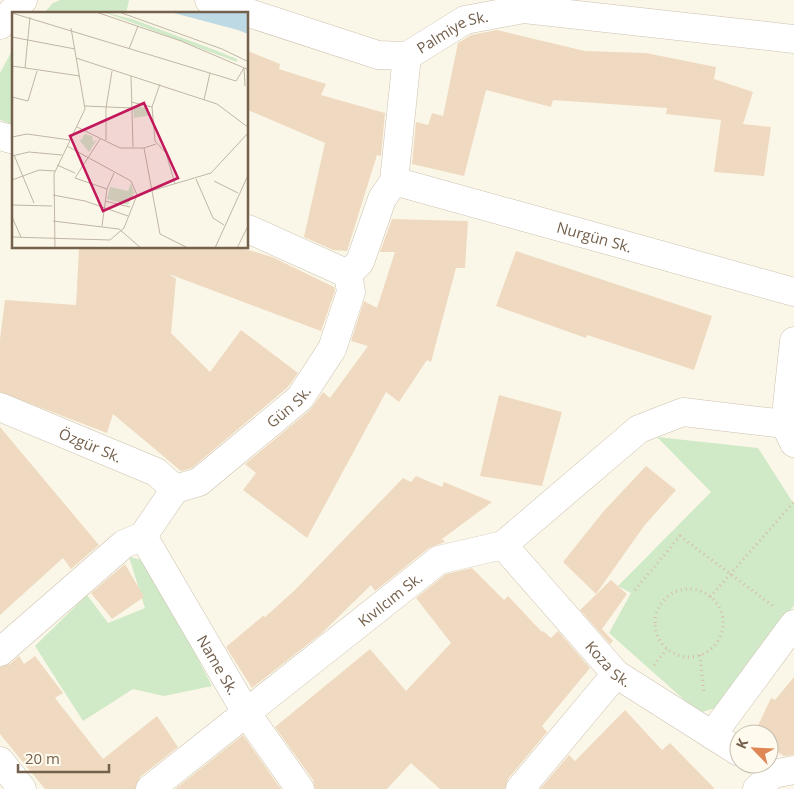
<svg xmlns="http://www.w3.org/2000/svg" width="794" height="789" viewBox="0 0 794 789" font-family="'Open Sans',sans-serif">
<rect width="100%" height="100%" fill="#fbf7e8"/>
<!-- green -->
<path fill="#d0e9c7" d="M 60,0 L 129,0 L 126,14 L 43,14 L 53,3 Z
M 14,47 L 14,125 L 0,120 L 0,73 Z
M 657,437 L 758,448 L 794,504 L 794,605 L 725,705 L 699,713 L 609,633 L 631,593 L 618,586 L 711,492 Z
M 129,557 L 147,561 L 212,686 L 164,696 L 133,689 L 83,721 L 35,646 L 87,595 L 108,623 L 145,608 Z"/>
<!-- building -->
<path fill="#efdac1" d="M 497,30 L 585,51 L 646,53 L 716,67 L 714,79 L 753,92 L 743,124 L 771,127 L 764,176 L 714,172 L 721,120 L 666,114 L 667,108 L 553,100 L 551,107 L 486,90 L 464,176 L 412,164 L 416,122 L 428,125 L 432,113 L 443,116 L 458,43 L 471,35 Z
M 248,51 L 280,64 L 279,69 L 326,84 L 321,95 L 385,113 L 381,156 L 377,155 L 347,251 L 333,250 L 304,237 L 325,143 L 248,110 Z
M 392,219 L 468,221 L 465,268 L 456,268 L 431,362 L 427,360 L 399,402 L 386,392 L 307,538 L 243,490 L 256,473 L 245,464 L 310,410 L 323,392 L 330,398 L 368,346 L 351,341 L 364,301 L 377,308 L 395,252 L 380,252 Z
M 96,248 L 242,248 L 272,257 L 334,287 L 335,291 L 321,331 L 169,274 L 176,279 L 171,333 L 210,372 L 241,330 L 298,373 L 288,387 L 192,468 L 181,471 L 113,414 L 107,433 L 0,392 L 0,339 L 5,300 L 76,305 L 79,249 Z
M 516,251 L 712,316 L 694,370 L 587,335 L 586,338 L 496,306 Z
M 499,395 L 562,412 L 542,486 L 480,476 Z
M 0,427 L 99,545 L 71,569 L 63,558 L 0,615 Z
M 646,466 L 676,490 L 644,526 L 596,594 L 563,562 L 603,512 Z
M 416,476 L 442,487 L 444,482 L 492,502 L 442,539 L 445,542 L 429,548 L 375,591 L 371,585 L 322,633 L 252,688 L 226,647 L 263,616 L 265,617 L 295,590 L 403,478 L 411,482 Z
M 125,564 L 144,597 L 112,619 L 91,593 Z
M 472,568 L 504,600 L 508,596 L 542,632 L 543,631 L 551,638 L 558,631 L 590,668 L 542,726 L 547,732 L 508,779 L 505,789 L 440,789 L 411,763 L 387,789 L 315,789 L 313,780 L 275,727 L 370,649 L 406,691 L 451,643 L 416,598 L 446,574 Z
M 611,580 L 627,594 L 602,629 L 613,641 L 610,644 L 580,610 Z
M 19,656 L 24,664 L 35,656 L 63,693 L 55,698 L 103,759 L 157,716 L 178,747 L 140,777 L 135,789 L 45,789 L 0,734 L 0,667 L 10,664 Z
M 794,677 L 794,755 L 784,756 L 769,747 L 769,734 L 754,734 L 771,698 L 775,700 Z
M 625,710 L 662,750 L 670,743 L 715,789 L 540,789 L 569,755 L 575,761 Z
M 243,735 L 281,789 L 175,789 Z"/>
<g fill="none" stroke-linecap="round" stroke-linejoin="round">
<!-- minor casing -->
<g stroke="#cdc0af" stroke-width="29">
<g id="minor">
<path id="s1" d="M 209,0 L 378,55 L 407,56 L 465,20 L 524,9 L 794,39"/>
<path d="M 0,25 L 23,0"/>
<path d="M 0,136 L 14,140"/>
<path id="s2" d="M 394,181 L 794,292"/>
<path d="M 248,229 L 348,274"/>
<path d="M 794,341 L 785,424 L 794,443"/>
<path id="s3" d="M 0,407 L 156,472 L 175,489"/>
<path id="s4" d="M 143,536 L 247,714 L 300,789"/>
<path id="s5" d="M 503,545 L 616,674 L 739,752"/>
<path id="s6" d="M 0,652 L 124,544 L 143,536 L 175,489 L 199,482 L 300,398 L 332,349 L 351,292 L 348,274 L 360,262 L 382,199 L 394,181 L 407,56"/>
<path d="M 712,735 L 794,624"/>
<path d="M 0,761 L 22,789"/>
<path id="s7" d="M 150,789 L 439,560 L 503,545 L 639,429 L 683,412 L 785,424"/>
<path d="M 520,789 L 616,674"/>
<path d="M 757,789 L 773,774 L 794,770"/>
</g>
</g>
<!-- path -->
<path stroke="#d5bea4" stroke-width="3" stroke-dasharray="1 4" stroke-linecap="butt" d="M655 623a34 34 0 1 1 68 0a34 34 0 1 1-68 0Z
M 635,590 L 680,536 L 773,606
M 710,597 L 794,502
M 700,655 L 704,694
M 654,665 L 667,649"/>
<!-- minor -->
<use href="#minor" stroke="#fff" stroke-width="28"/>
</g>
<g text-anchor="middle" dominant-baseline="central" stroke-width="4.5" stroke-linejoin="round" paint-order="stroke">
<!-- street labels -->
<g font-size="15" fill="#74614d" stroke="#fefaee">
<text stroke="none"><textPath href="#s1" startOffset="259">Palmiye Sk.</textPath></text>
<text stroke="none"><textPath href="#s2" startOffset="208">Nurgün Sk.</textPath></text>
<text stroke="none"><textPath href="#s6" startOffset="384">Gün Sk.</textPath></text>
<text stroke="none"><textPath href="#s3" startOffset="98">Özgür Sk.</textPath></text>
<text stroke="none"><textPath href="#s7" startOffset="306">Kıvılcım Sk.</textPath></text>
<text stroke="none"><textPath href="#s5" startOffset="159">Koza Sk.</textPath></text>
<text stroke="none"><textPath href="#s4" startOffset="149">Name Sk.</textPath></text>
</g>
</g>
<!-- overview -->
<g transform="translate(12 12)">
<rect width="236" height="236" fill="#fbf7e8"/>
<path d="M 92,0 L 120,7 L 200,37 L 225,47 L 225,50 ZM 121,94 L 134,96 L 139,103 L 122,106 ZM 73,122 L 80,124 L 81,130 L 85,127 L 77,140 L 68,129 ZM 119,171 L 122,181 L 116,193 L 95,187 L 98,175 L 116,179 Z" fill="#d0e9c7"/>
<path d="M 158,0 L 236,0 L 236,22 L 226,18 Z" fill="#bdd9e4"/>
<path fill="none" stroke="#c1b6a5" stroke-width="1" d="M 84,0 L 169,29 L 237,58M 107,0 L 210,37 L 237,50M 0,1 L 224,69 L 232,56M 0,25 L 63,37M 117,37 L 126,14M 64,46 L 205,92 L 237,116M 0,54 L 68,64M 13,56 L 18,5M 232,56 L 233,74M 119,64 L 121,135M 148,72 L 140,95 L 143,129 L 154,141 L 163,172M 0,85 L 16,89 L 25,59M 192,88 L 198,61M 119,90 L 140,95M 73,94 L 120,96M 65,115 L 108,136 L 132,136 L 144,132M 0,125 L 15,122 L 58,128M 88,127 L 63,166 L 95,177M 94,128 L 94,96 L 100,59M 55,134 L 119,169 L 125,183M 132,136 L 148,222 L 176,236M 2,143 L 22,191M 0,144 L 17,140 L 50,143M 45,153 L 63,161M 184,167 L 201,206 L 212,213M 0,168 L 27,158 L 43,159M 202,169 L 226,181M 41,183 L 73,189 L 116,204M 93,189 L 118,195M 0,193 L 40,194M 0,205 L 9,225M 41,209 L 107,217 L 129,236M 90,214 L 95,177 L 102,161M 0,225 L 98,228 L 112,216 L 125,183 L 199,161 L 237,120M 43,236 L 42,162 L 73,97 L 59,16M 203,236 L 237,161M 225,236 L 237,212"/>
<path fill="#c2185b" fill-opacity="0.15" stroke="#c2185b" stroke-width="2.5" d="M 132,91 L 166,166 L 91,199 L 58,124 Z"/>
<rect width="236" height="236" fill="none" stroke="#74614d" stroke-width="2.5"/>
</g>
<!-- north arrow -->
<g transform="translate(754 749) rotate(294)"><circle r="24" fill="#fefaee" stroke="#c7bdae"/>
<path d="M0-4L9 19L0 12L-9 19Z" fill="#de8654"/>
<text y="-8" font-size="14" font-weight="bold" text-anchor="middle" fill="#74614d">K</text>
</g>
<!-- scale -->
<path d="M18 764v8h91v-8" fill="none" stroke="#74614d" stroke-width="2.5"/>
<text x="25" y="764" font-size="15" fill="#74614d" stroke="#fefaee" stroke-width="4" paint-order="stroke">20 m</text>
</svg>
